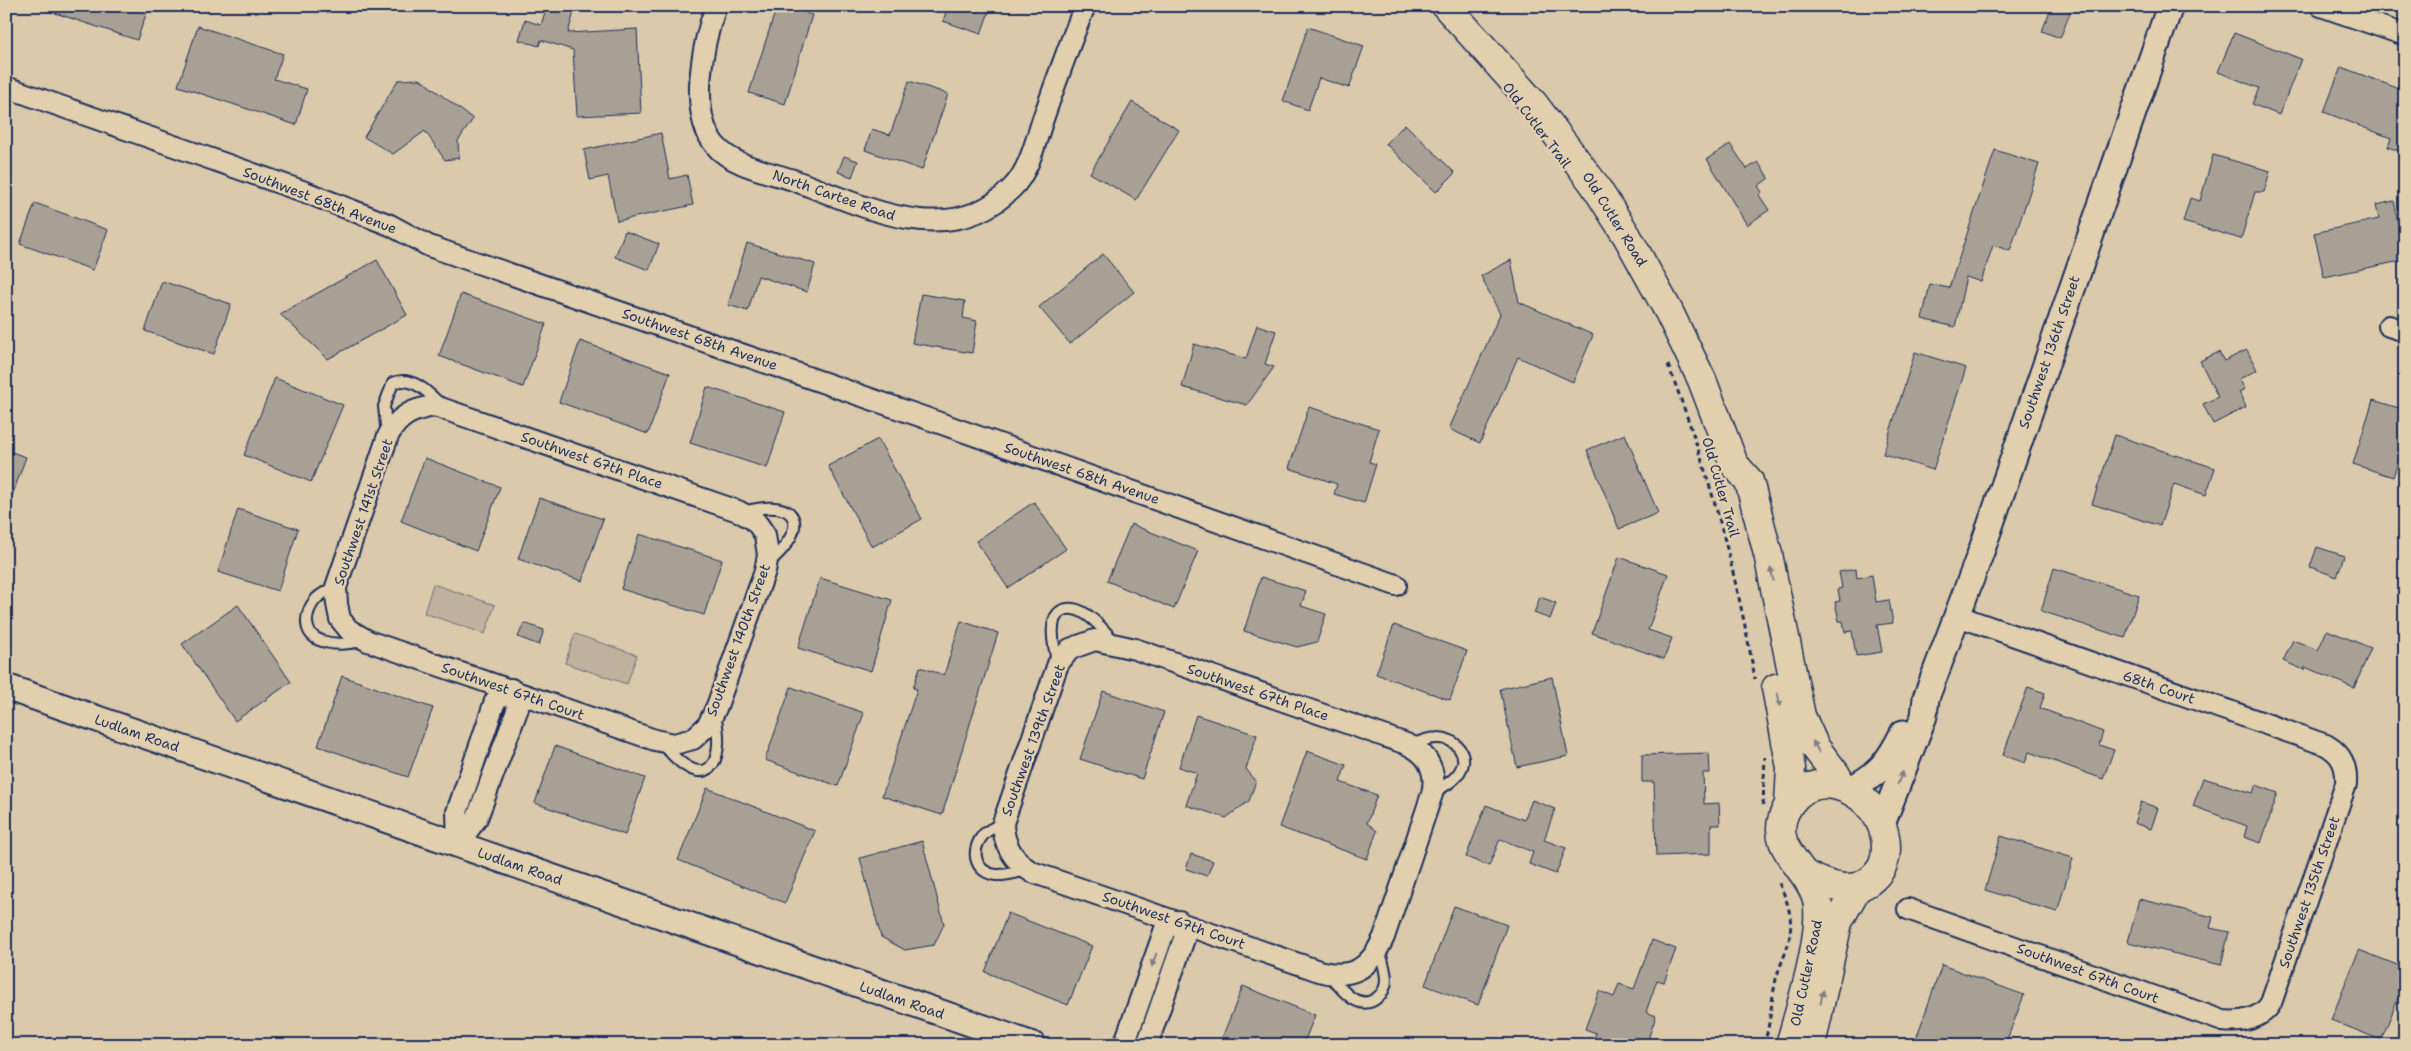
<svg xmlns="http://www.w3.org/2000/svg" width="2411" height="1051" viewBox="0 0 2411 1051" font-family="'Shantell Sans',sans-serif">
<rect width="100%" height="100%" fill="#dac9aa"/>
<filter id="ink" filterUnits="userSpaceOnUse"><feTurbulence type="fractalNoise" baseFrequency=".02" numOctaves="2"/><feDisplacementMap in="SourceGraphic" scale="10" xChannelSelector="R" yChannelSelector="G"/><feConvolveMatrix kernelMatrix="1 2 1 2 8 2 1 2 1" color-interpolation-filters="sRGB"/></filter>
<g filter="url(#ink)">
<!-- green -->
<path fill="#beb29e" stroke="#6c707e" d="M 433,584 L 495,605 L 485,634 L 424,613 Z
M 575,634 L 637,655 L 627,684 L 565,663 Z"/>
<!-- building -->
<path fill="#a8a095" stroke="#1b2f5e" d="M 44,6 L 149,6 L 137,40 L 43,9 Z
M 547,6 L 555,6 L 574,12 L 568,33 L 637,29 L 641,113 L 577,116 L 573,50 L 541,40 L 539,46 L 519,40 L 525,20 L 541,25 Z
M 777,6 L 783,6 L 812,15 L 785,104 L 749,93 Z
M 948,6 L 991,6 L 981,34 L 943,21 Z
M 2052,6 L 2073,6 L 2060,38 L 2042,31 Z
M 198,26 L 283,54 L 274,79 L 307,89 L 296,125 L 178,86 Z
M 1308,27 L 1364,46 L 1349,88 L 1319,78 L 1308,110 L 1283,101 Z
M 2234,33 L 2301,59 L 2279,115 L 2252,104 L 2259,88 L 2218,72 Z
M 2341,67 L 2405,91 L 2405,153 L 2388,147 L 2391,138 L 2324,112 Z
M 420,79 L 473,119 L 458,141 L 459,158 L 445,160 L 425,131 L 393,154 L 364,137 L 398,80 Z
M 909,81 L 948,94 L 922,170 L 865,150 L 872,129 L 890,135 Z
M 1132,102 L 1179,130 L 1136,200 L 1090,173 Z
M 1405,124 L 1455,173 L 1436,192 L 1386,144 Z
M 661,133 L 670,179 L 687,175 L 693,205 L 617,221 L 608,176 L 590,180 L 584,150 Z
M 1730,144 L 1747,169 L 1758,162 L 1769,178 L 1758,186 L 1762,192 L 1759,195 L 1769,210 L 1747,225 L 1707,159 Z
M 1995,150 L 2039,164 L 2010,251 L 1993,245 L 1981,282 L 1966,277 L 1955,327 L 1922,319 L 1930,284 L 1949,288 Z
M 2213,155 L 2270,171 L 2264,192 L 2255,192 L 2241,239 L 2183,222 L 2190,198 L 2200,201 Z
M 844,156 L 858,161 L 852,177 L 838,172 Z
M 2394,201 L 2405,260 L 2324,277 L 2314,233 L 2379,219 L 2376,205 Z
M 35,203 L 108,230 L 93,270 L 20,244 Z
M 625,231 L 659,244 L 649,270 L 615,257 Z
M 747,243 L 815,264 L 807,292 L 758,276 L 748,311 L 728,305 Z
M 1103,254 L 1134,292 L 1070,344 L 1039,307 Z
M 377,260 L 407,315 L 328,359 L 280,314 Z
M 1511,260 L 1519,302 L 1593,335 L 1573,382 L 1518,357 L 1480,443 L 1449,429 L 1500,314 L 1481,276 Z
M 162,281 L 231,304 L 214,354 L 145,331 Z
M 461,294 L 546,324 L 523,387 L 439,356 Z
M 921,294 L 965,301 L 963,318 L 977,321 L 972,353 L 912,343 Z
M 1257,325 L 1276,331 L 1265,364 L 1274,367 L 1247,405 L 1182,387 L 1194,344 L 1246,359 Z
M 580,341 L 670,373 L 648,434 L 559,402 Z
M 2247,350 L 2257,370 L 2239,379 L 2245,389 L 2239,392 L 2246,407 L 2213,424 L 2203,404 L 2218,397 L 2200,361 L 2219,352 L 2224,361 Z
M 1915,352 L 1966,368 L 1933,470 L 1883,454 Z
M 275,378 L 343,405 L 311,482 L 244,455 Z
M 707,387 L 785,412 L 767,468 L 690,443 Z
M 2373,400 L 2405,410 L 2405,457 L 2400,455 L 2393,477 L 2353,464 Z
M 1309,407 L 1379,429 L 1369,462 L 1376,464 L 1364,503 L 1334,494 L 1337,484 L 1289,468 Z
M 1625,434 L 1658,513 L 1619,529 L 1587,450 Z
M 2115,435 L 2215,468 L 2206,495 L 2174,484 L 2160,526 L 2092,504 Z
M 878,439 L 922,519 L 872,547 L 828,466 Z
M 6,450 L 26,457 L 8,507 L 6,506 Z
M 425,458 L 500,487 L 476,551 L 401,521 Z
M 539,498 L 603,519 L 582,581 L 518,559 Z
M 1034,502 L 1066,549 L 1008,588 L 976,541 Z
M 238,509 L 298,529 L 278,591 L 218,572 Z
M 1131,524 L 1198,551 L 1174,609 L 1107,581 Z
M 639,534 L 722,560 L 704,615 L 621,589 Z
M 2317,547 L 2344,556 L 2337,577 L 2310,567 Z
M 1619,557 L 1668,574 L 1648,630 L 1672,638 L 1664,659 L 1592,633 Z
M 2054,568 L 2139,595 L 2125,638 L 2041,611 Z
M 1856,569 L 1857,578 L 1872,575 L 1876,602 L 1889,600 L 1893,623 L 1877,625 L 1882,652 L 1856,656 L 1852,631 L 1845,632 L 1843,621 L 1839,621 L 1835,602 L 1840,601 L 1838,589 L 1842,588 L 1839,572 Z
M 1261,577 L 1306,591 L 1301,606 L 1326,614 L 1317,642 L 1297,647 L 1244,631 Z
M 820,578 L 892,600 L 871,671 L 798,648 Z
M 1540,597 L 1556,603 L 1550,619 L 1534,613 Z
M 238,605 L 291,682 L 235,721 L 182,644 Z
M 961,621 L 998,633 L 942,815 L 882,796 L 917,689 L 913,688 L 920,667 L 944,675 Z
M 524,623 L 544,630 L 539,645 L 518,637 Z
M 1394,625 L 1467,651 L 1450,700 L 1376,674 Z
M 2327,630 L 2371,648 L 2354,688 L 2305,667 L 2304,670 L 2283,661 L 2293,640 L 2318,650 Z
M 342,676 L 433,708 L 408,777 L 318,746 Z
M 1552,677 L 1568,756 L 1517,767 L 1500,689 Z
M 791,687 L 864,713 L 838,786 L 765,760 Z
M 2028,687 L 2045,693 L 2040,708 L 2103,732 L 2099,745 L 2114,750 L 2103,779 L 2029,752 L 2025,763 L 2003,755 Z
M 1103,691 L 1164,712 L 1142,779 L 1080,759 Z
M 1196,715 L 1257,735 L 1246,769 L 1256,781 L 1249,801 L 1226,818 L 1186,805 L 1197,773 L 1179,767 Z
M 555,746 L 645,778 L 625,835 L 535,803 Z
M 1307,751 L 1346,765 L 1340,782 L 1377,795 L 1367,823 L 1377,831 L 1367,859 L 1279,827 Z
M 1709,753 L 1710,773 L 1703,773 L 1704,804 L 1719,803 L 1720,825 L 1711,825 L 1711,854 L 1656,856 L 1654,782 L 1642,782 L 1642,755 Z
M 2203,778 L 2253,793 L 2256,785 L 2278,793 L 2261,843 L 2244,837 L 2247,826 L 2193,806 Z
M 707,788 L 815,831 L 785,903 L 678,860 Z
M 1532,800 L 1555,809 L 1544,840 L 1566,848 L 1556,874 L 1529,864 L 1533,852 L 1500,839 L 1489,866 L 1466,857 L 1486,805 L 1524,820 Z
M 2141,802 L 2158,808 L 2151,829 L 2134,823 Z
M 2001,836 L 2073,858 L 2057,912 L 1985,890 Z
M 922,841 L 944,924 L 934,945 L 905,950 L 881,937 L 860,858 Z
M 1191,854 L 1213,861 L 1207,876 L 1186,869 Z
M 2139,899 L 2213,917 L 2210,928 L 2229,932 L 2221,965 L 2128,942 Z
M 1454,906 L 1507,925 L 1478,1005 L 1425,985 Z
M 1008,913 L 1092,946 L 1068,1005 L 985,972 Z
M 1652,940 L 1676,949 L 1664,982 L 1657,980 L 1646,1012 L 1656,1016 L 1646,1045 L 1591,1045 L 1596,1033 L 1585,1029 L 1599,991 L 1614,997 L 1619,984 L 1634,989 Z
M 2359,950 L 2405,968 L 2405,982 L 2381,1040 L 2331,1020 Z
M 1942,965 L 2024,995 L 2005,1045 L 1931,1045 L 1916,1039 Z
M 1243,986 L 1315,1015 L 1303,1045 L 1219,1045 Z"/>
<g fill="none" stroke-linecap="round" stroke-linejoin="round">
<!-- service casing -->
<g stroke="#1b2f5e" stroke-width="14">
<path id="service" d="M 387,435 L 384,406 L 393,383 C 412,375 429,393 441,405
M 743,512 C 800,496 811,527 768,563
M 336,587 C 329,590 322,593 316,599 C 304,613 302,635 322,641 C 336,646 351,643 365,641
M 1058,664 C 1054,649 1043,606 1073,609 C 1089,611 1104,631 1114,641
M 663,744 C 703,794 727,769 715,715
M 1411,745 C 1419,742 1428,738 1437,738 C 1455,737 1470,755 1460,771 C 1455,781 1442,787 1433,793
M 1003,823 C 997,826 990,829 985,833 C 970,848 973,872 996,875 C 1006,876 1017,872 1027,870
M 1329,974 C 1340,988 1359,1014 1378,997 C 1383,993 1386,986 1386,980 C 1386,970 1382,959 1379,950"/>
</g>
<!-- minor casing -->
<g stroke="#1b2f5e" stroke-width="24">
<path id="minor" d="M 716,6 C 703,42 688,113 715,145 C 732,166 769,172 793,180 C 862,205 949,253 1012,188 C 1030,170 1036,139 1044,116 C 1057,79 1070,42 1085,6
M 2321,6 L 2405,35
M 6,87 L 305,192 L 390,225 L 429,246 L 920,416 L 1396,585
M 2389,326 L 2405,331
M 435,406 L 738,511 L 754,520 L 759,526 L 765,535 L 768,555 L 765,571 L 717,706 L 708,725 L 693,739 L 674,744 L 655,740 L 368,641 L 349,630 L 340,619 L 337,604 L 336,587 L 388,436 C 398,416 413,409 435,406 Z
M 1095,640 L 1135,649 L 1401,742 C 1425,750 1438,768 1432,794 L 1384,937 C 1370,968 1353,980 1319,971 L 1032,872 C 1014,862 1003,844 1003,823 L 1058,664 L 1070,649 Z
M 511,689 L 518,708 L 477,818 L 458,844 L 457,812 L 487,725 L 495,701 Z
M 1908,909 L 2223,1021 C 2241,1023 2262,1019 2271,1003 L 2346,784 C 2347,766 2342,754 2326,745 L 1958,616
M 1124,1045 L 1165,929 L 1179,921 L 1185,936 L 1147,1045"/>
</g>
<!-- tertiary casing -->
<g stroke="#1b2f5e" stroke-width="29">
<path id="tertiary" d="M 6,687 L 1033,1045
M 1849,790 C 1879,774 1888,763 1903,733
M 1882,824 L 1924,716 L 1926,698 L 1981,552 L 2170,6"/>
</g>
<!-- secondary casing -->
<g stroke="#1b2f5e" stroke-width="31">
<path id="secondary" d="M 1446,6 L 1533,103 L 1594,184 L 1627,236 L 1669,312 L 1702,380 L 1734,464 L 1749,481 L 1768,554 L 1801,716 L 1815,747 L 1835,773 L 1843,787
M 1776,688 L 1791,768 L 1789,804
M 1790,1045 C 1800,1010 1824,933 1817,900 C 1810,868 1768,849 1785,812 C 1811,757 1885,792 1886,847 C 1886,857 1883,868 1876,875 C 1856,898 1827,886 1804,874
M 1811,1045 L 1838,922 L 1857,888"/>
</g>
<!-- path -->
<path stroke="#1b2f5e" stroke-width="3" stroke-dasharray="5 4" stroke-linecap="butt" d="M 1668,365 C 1708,468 1736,570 1755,679
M 1763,805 L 1765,757
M 1764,1045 C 1770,1025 1771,1005 1775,984 C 1777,973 1782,962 1786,951 C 1795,925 1790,905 1778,881"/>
<!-- service -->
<use href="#service" stroke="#e2cfad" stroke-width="10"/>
<!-- minor -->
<use href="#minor" stroke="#e2cfad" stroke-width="20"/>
<!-- tertiary -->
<use href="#tertiary" stroke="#e2cfad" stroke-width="25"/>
<!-- secondary -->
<use href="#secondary" stroke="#e2cfad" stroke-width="28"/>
</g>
<!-- one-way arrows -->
<defs><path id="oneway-solid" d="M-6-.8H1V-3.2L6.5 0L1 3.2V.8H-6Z" transform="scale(1.25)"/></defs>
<g fill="#7e7f86">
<use href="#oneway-solid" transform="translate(1772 574) rotate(-101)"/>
<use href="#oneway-solid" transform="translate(1779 700) rotate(79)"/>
<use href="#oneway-solid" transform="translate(1816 747) rotate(-120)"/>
<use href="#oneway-solid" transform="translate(1900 778) rotate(-69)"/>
<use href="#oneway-solid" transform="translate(1154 960) rotate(110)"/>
<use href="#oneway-solid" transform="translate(1822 997) rotate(-78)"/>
</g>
</g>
<g text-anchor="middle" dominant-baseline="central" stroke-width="5" stroke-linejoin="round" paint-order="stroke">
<!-- street labels -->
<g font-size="14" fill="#1b2f5e" stroke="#e2cfad">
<text transform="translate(1537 125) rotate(53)">Old Cutler Trail</text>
<text transform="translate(834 195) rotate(19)">North Cartee Road</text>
<text transform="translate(320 200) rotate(21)">Southwest 68th Avenue</text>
<text transform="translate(1615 219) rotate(58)">Old Cutler Road</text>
<text transform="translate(700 339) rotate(19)">Southwest 68th Avenue</text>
<text transform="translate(2049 352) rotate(-71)">Southwest 136th Street</text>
<text transform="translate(592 460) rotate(19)">Southwest 67th Place</text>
<text transform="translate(1082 473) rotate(19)">Southwest 68th Avenue</text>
<text transform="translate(1721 487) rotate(74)">Old Cutler Trail</text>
<text transform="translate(363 512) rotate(-71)">Southwest 141st Street</text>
<text transform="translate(738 640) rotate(-70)">Southwest 140th Street</text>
<text transform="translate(2159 687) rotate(19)">68th Court</text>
<text transform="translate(513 691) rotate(19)">Southwest 67th Court</text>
<text transform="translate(1258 692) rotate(19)">Southwest 67th Place</text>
<text transform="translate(137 733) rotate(19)">Ludlam Road</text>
<text transform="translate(1033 740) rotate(-70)">Southwest 139th Street</text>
<text transform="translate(520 866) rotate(19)">Ludlam Road</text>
<text transform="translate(2309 892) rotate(-71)">Southwest 135th Street</text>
<text transform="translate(1174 920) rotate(19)">Southwest 67th Court</text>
<text transform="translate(1806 973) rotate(-78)">Old Cutler Road</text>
<text transform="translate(2088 973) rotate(20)">Southwest 67th Court</text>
<text transform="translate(902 1000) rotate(19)">Ludlam Road</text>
</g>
</g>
<!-- margin -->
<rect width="2411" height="1051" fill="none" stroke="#e2cfad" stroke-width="25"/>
<rect x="12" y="12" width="2386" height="1026" fill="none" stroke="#1b2f5e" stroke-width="2" filter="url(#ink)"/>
</svg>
